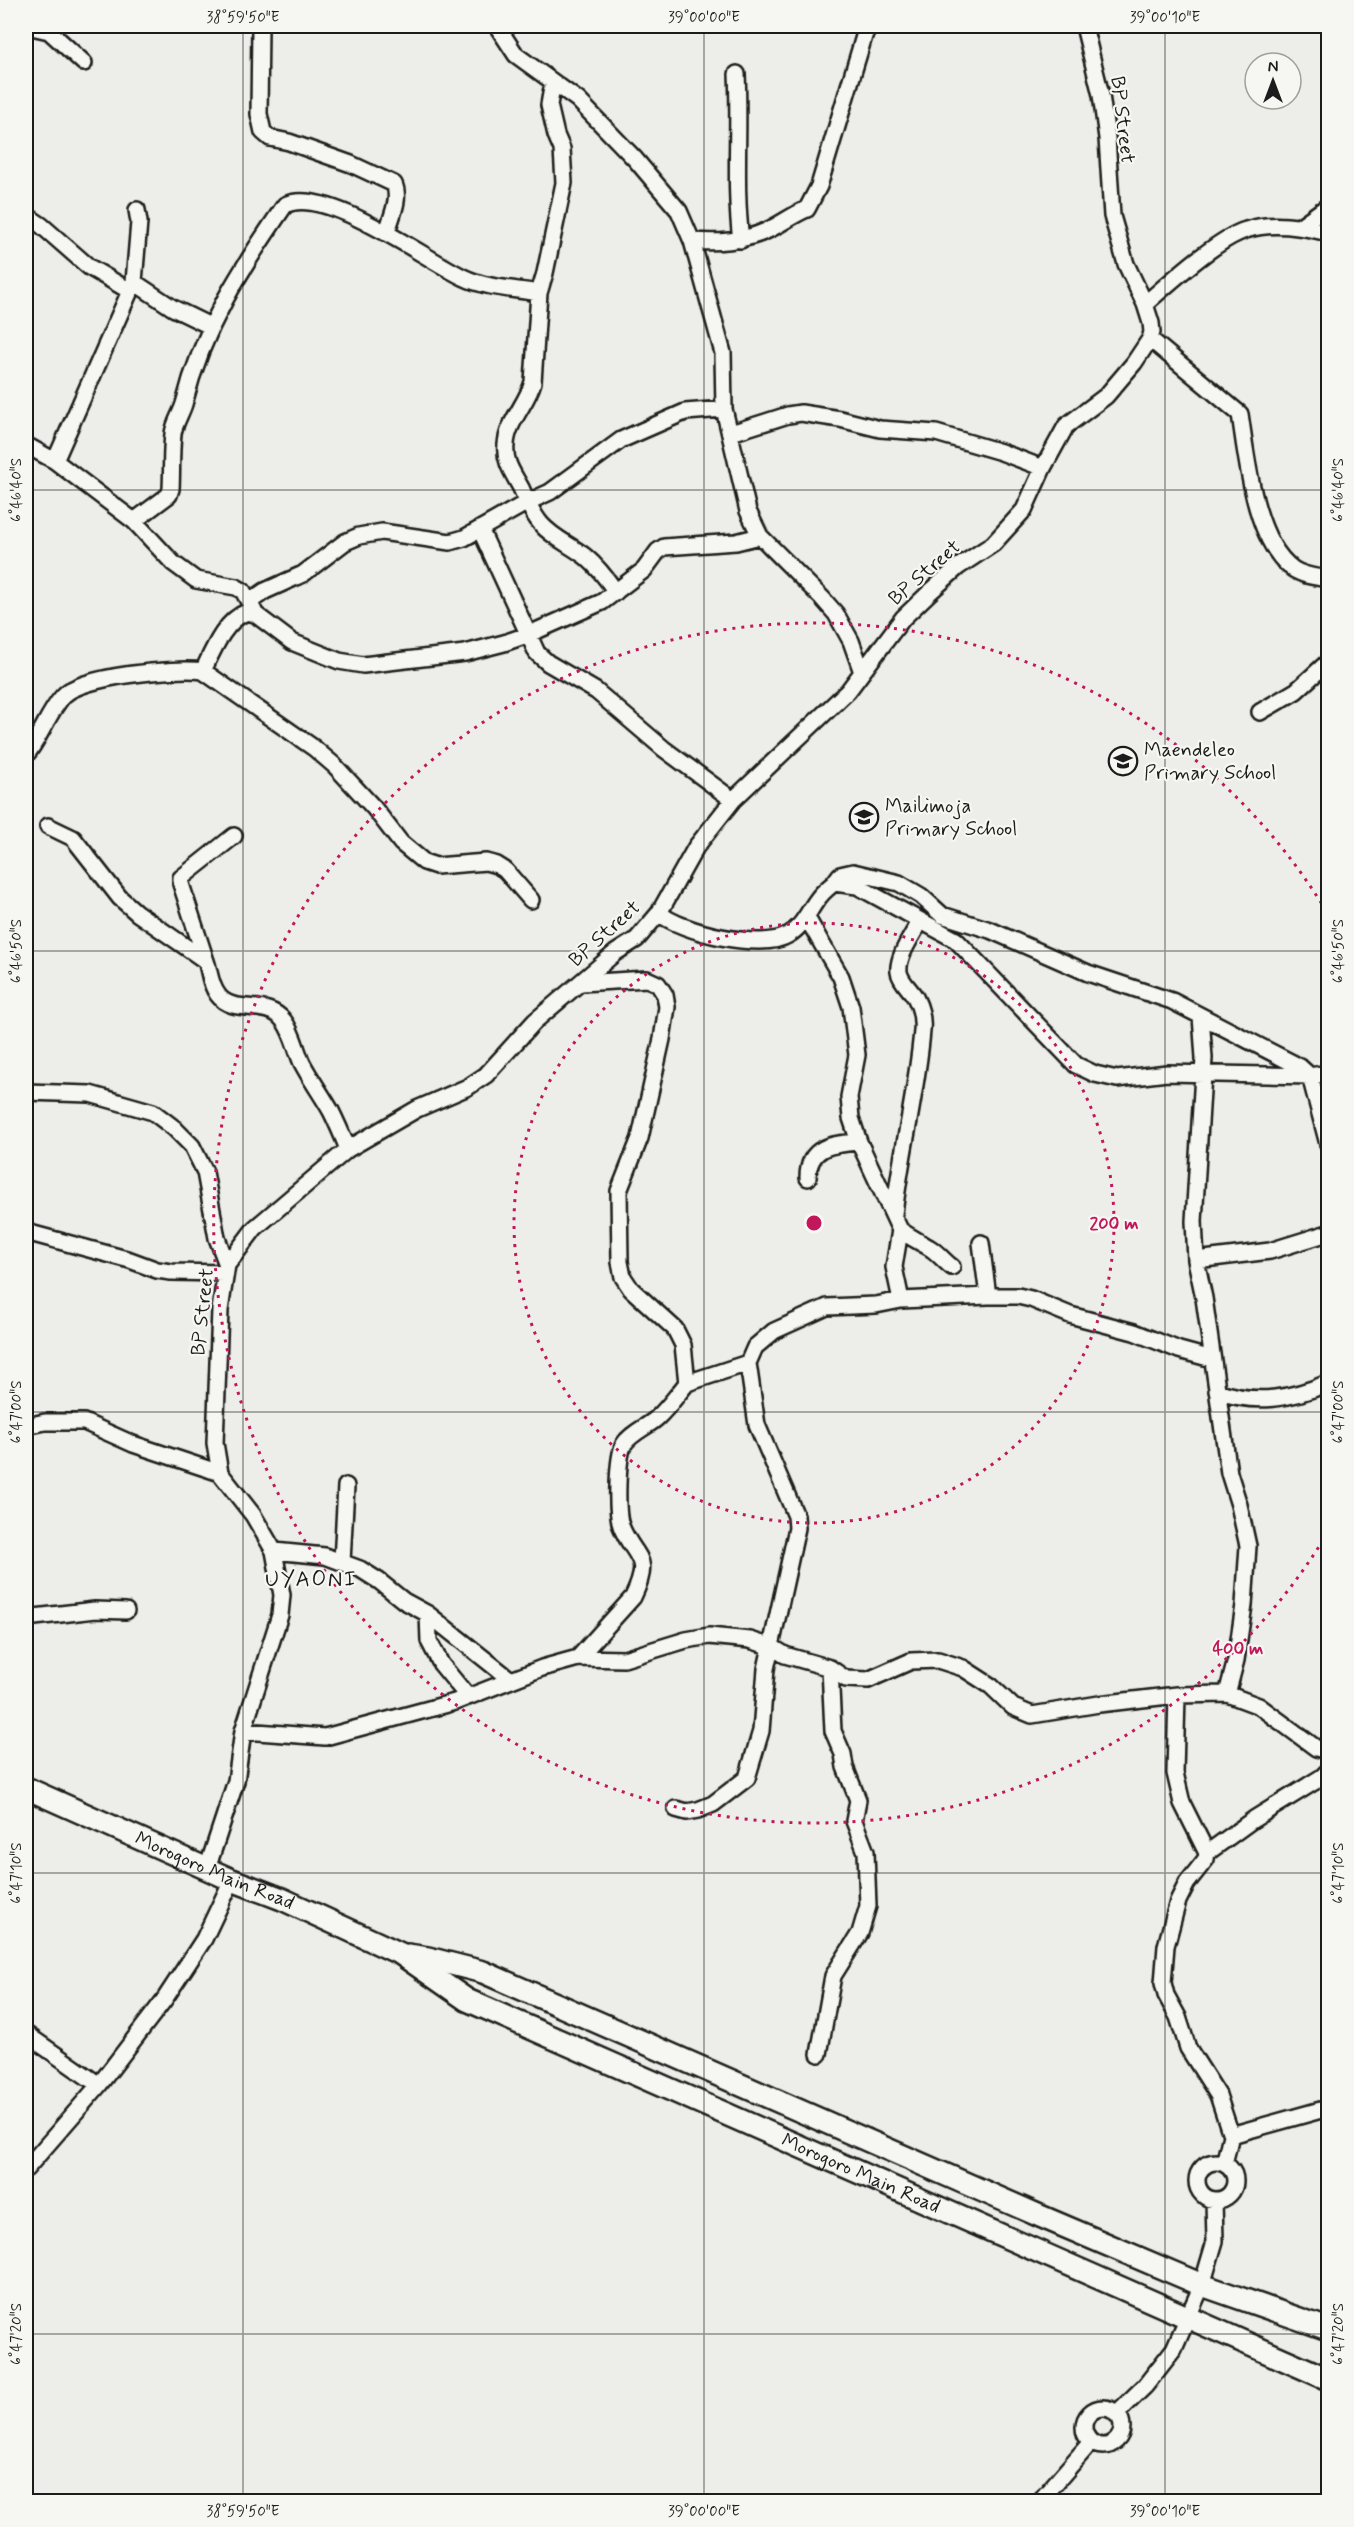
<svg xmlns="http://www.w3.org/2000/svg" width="1354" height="2527" viewBox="0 0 1354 2527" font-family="Mynerve,sans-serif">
<rect width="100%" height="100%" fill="#edede9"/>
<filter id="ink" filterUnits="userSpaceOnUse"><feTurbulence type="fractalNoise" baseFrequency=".0167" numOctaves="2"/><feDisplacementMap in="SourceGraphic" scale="12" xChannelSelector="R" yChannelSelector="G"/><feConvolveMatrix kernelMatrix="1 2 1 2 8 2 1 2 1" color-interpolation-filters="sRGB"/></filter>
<g filter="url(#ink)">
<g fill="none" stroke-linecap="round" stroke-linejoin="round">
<!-- minor casing -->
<g stroke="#1c1c1c" stroke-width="20">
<path id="minor" d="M 27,26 L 49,31 L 84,63
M 260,26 L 259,114 L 263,132 L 270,138 L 289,142 L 351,164 L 394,184 C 401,199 391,217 387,232
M 497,26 L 516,55 L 578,100 L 635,159 L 679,211 L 692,241 L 723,353 L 724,409 L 748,511 L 760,536 L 822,598 L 836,614 L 851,641 L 862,672
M 737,74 C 740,129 734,185 741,240
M 553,82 L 549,105 L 556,135 L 562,149 L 564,183 L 545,273 L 539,293 L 533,382 C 527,404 507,422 506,445 C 504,462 513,473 521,488 C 527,501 531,512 541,524 C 553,538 571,545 586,557 C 598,567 607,579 616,592
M 26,215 L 41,225 L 89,267 L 130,291
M 1300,226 L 1328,206
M 692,241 C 718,243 741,242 766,231 C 780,225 792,215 807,209 L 819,186 L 865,33 L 871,26
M 134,282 L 173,308 L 210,326
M 1145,304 C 1168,284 1218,238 1246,230 C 1272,221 1303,227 1328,233
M 1150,339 L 1240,414 C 1247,459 1254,541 1293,569 C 1303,576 1317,577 1328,579
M 731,433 L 788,415 L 801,413 L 840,419 L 880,429 L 936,433 L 1001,452 L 1043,468
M 26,445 L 55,461 L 134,521 L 173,563 L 196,580 L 236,587 L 243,591 L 254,611
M 55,461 L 134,282 L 139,222 L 137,210
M 134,521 L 169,495 L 171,489 C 172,471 171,452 173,434 C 174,424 181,414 184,404 C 203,327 241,269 285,205 C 325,185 425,259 463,277 C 485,288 515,289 539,293
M 480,529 L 537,653 L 548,663 L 596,691 L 664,749 L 733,800
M 249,602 L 265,591 L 303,574 L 345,542 L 359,536 L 382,532 L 450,542 L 464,538 L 526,503 L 550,492 L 621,440 L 685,412 L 724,409
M 203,671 C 213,650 225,620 247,612 L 255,614 L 292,642 L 339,661 L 363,665 L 465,653 L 504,643 L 527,635 L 602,602 L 644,570 L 658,551 L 664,547 L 736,542 L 760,536
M 1260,712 L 1296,691 L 1328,662
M 26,755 C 40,738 48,713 63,696 C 80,676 176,667 203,671 L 314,748 L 335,766 L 374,808 L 401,843 L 424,862 L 436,866 L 486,862 L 497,865 L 505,870 L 531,900
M 48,826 L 73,838 L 120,898 L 137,913 L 206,961 C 210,972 210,985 218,995 C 233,1016 267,998 284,1021 C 293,1033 296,1050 302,1063 C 311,1080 322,1095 331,1111 C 337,1123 343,1137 348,1149
M 834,883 L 840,875 L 853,872 L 899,883 L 921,896 L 942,915 L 990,930 L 1088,973 L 1172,1001 L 1300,1067 L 1310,1076 L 1328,1144
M 659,913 C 681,932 762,951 788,935 C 804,926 809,909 820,896 C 824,891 829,887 834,883 L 857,886 L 956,940 L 1076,1065 L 1095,1074 L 1117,1079 L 1167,1073 L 1310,1076 L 1328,1073
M 807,918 L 841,977 L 851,1007 L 857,1055 L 849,1097 L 851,1118 L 859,1142 L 900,1230 L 894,1267 L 901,1300
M 206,961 L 181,884 L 181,878 L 234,836
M 1201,1016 L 1204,1058 L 1194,1221 L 1196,1260 L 1204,1298 L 1229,1473 L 1239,1505 L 1248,1546 L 1244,1605 L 1236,1660 L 1227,1694
M 26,1092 L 90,1094 L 153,1112 L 174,1128 L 192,1146 L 205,1172 L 217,1238 L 227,1265
M 808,1178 C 808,1146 832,1144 859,1142
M 894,1214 C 901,1152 917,1092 922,1031 C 923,1021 921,1009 916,999 C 912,990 901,983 899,972 C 897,956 913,935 920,921
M 900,1230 C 910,1237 920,1242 930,1248 C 937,1252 945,1262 952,1267
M 26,1232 L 130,1260 L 157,1270 L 171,1272 L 225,1273
M 981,1243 L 988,1296
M 1196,1260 L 1270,1251 L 1328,1233
M 687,1383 L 748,1363 L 755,1347 L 774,1331 L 827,1307 L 876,1305 L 901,1300 L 988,1296 L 1018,1296 L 1031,1299 L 1070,1315 L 1134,1332 L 1179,1350 L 1212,1359
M 1217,1391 C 1256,1405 1291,1399 1328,1383
M 26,1426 L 45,1422 L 84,1422 L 133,1444 L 220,1473
M 274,1551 L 325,1556 L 360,1569 L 379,1581 L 404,1601 L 428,1614 L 511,1680
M 342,1562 L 346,1486
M 428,1614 L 429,1641 L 441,1664 L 468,1697
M 26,1618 L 95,1610 L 126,1611
M 578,1658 L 633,1597 C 653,1555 634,1559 621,1526 C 616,1511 617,1457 624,1444 C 631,1433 647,1427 657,1418 C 668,1408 677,1395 687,1383 L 683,1345 L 675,1329 L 631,1289 L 623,1277 L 620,1262 L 619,1191 L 640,1138 L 662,1039 L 667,1007 L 665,995 L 658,984 L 647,979 L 581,983
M 1177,1695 L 1175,1773 L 1182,1803 L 1207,1853 L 1206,1859 L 1187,1883 L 1178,1901 L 1166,1946 L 1163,1983 L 1166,1995 L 1178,2017 L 1188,2048 L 1218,2095 L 1231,2135 L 1224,2164
M 243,1731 L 325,1737 L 455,1702 L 542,1668 L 578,1658 L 624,1659 L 686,1640 L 709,1636 L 750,1640 L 772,1647 L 785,1655 L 830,1668 L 846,1679 L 868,1680 L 911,1661 L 938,1660 L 963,1668 L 991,1686 L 1013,1707 L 1032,1715 L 1099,1704 L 1177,1695 L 1227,1694 L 1259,1706 L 1316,1748 L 1328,1751
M 676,1809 L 687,1812 L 698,1810 L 713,1804 L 747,1778 L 761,1731 L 766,1669 L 797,1528 L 796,1516 L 757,1425 L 748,1363
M 1207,1853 L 1254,1819 L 1322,1777 L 1328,1771
M 207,1869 L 236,1781 L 243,1731 L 280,1615 L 282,1595 L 274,1551 L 253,1515 L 220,1473 L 215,1443 L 220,1310 L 227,1265 L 255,1228 L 348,1149 L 417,1109 L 468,1087 L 486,1075 L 535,1021 L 615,953 L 637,939 L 659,913 L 696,847 L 733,800 L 848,691 L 903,618 L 929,593 L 958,567 L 993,544 L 1024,510 L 1043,468 L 1066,426 L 1106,396 L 1134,363 L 1150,339 L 1152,332 L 1151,323 L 1145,304 L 1126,264 L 1112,216 L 1107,138 L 1101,95 L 1084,26
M 26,2034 L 99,2085
M 819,2054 L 833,1976 L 860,1933 L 868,1906 L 866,1852 L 854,1821 L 858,1800 L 845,1767 L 843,1754 L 833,1731 L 830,1668
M 1231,2135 L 1328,2108
M1197 2181a19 19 0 1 1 38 0a19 19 0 1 1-38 0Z
M 26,2169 L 99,2085 L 164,2000 L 204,1939 L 232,1880
M1084 2427a19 19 0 1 1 38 0a19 19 0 1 1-38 0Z
M 1116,2414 L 1145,2386 L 1174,2349 L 1202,2285 L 1215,2241 L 1214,2200
M 1039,2502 L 1091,2442"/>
</g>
<!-- highway casing -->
<g stroke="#1c1c1c" stroke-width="26">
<g id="highway">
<path id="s1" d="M 26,1788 L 232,1880 L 282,1899 L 401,1954 L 467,2000 L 1328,2379"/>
<path d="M 408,1955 L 428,1958 L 483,1972 L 1040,2216 L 1202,2285 L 1328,2329"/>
</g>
</g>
<!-- minor -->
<use href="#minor" stroke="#f6f6f2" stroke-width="15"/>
<!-- highway -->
<use href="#highway" stroke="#f6f6f2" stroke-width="21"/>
</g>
</g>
<!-- ticks -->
<path fill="none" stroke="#1c1c1c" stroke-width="1.5" stroke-opacity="0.45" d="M 243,26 L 243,2502M 704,26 L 704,2502M 1165,26 L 1165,2502M 26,29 L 1328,29M 26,490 L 1328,490M 26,951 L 1328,951M 26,1412 L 1328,1412M 26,1873 L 1328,1873M 26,2334 L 1328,2334"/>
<!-- distance rings -->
<g fill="none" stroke="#c2185b" stroke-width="3" stroke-dasharray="3 6">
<circle cx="814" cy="1223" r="300"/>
<path d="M1328 1532A600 600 0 1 1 1328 914"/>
</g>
<!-- icons -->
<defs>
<g id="school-ring" transform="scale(1.5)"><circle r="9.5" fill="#f6f6f2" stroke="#1c1c1c" stroke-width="1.5"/><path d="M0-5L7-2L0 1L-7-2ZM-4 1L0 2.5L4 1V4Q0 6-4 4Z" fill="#1c1c1c"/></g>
</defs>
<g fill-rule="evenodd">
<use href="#school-ring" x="1123" y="761"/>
<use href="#school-ring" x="864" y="817"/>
</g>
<g text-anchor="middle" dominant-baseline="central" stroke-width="4.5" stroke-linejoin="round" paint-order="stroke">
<!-- street labels -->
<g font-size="20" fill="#1c1c1c" stroke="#f6f6f2">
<text transform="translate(1122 120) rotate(83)">BP Street</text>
<text transform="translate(925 573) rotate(-41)">BP Street</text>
<text transform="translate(605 934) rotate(-42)">BP Street</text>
<text transform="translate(203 1312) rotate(-84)">BP Street</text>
<text stroke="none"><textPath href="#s1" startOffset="206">Morogoro Main Road</textPath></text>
<text stroke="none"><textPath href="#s1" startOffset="921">Morogoro Main Road</textPath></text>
</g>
<!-- poi labels -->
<g font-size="20" fill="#1c1c1c" stroke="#f6f6f2" text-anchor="start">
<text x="1144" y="750">Maendeleo<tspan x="1144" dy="23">Primary School</tspan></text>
<text x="885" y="806">Mailimoja<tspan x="885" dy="23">Primary School</tspan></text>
</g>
<!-- quarter labels -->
<g font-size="22" letter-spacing="1.5" fill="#1c1c1c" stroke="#f6f6f2">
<text x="311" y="1580">UYAONI</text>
</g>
</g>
<circle cx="814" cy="1223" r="9" fill="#c2185b" stroke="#f6f6f2" stroke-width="3"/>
<g font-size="18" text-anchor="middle" font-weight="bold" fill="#c2185b" stroke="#f6f6f2" stroke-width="4.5" stroke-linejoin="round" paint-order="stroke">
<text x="1114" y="1229">200 m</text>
<text x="1238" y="1654">400 m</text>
</g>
<!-- margin -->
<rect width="1354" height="2527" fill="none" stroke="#f6f6f2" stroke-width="66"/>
<!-- north arrow -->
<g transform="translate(1273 81)"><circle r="28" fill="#f6f6f2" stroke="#9f9f9c" stroke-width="1.5"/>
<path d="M0-4.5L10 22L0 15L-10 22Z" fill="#1c1c1c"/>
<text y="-9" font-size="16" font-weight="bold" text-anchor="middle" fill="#1c1c1c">N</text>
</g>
<rect x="33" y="33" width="1288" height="2461" fill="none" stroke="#1c1c1c" stroke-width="2"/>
<g font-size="15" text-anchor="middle" fill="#1c1c1c">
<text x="243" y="22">38°59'50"E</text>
<text x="704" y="22">39°00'00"E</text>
<text x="1165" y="22">39°00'10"E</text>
<text transform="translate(16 490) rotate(-90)" y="5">6°46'40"S</text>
<text transform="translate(1338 490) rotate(-90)" y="5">6°46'40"S</text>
<text transform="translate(16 951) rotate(-90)" y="5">6°46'50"S</text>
<text transform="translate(1338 951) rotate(-90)" y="5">6°46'50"S</text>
<text transform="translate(16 1412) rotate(-90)" y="5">6°47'00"S</text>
<text transform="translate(1338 1412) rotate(-90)" y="5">6°47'00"S</text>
<text transform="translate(16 1873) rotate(-90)" y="5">6°47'10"S</text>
<text transform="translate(1338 1873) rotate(-90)" y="5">6°47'10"S</text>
<text transform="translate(16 2334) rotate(-90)" y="5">6°47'20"S</text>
<text transform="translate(1338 2334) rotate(-90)" y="5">6°47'20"S</text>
<text x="243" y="2516">38°59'50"E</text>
<text x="704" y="2516">39°00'00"E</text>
<text x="1165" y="2516">39°00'10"E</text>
</g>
</svg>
